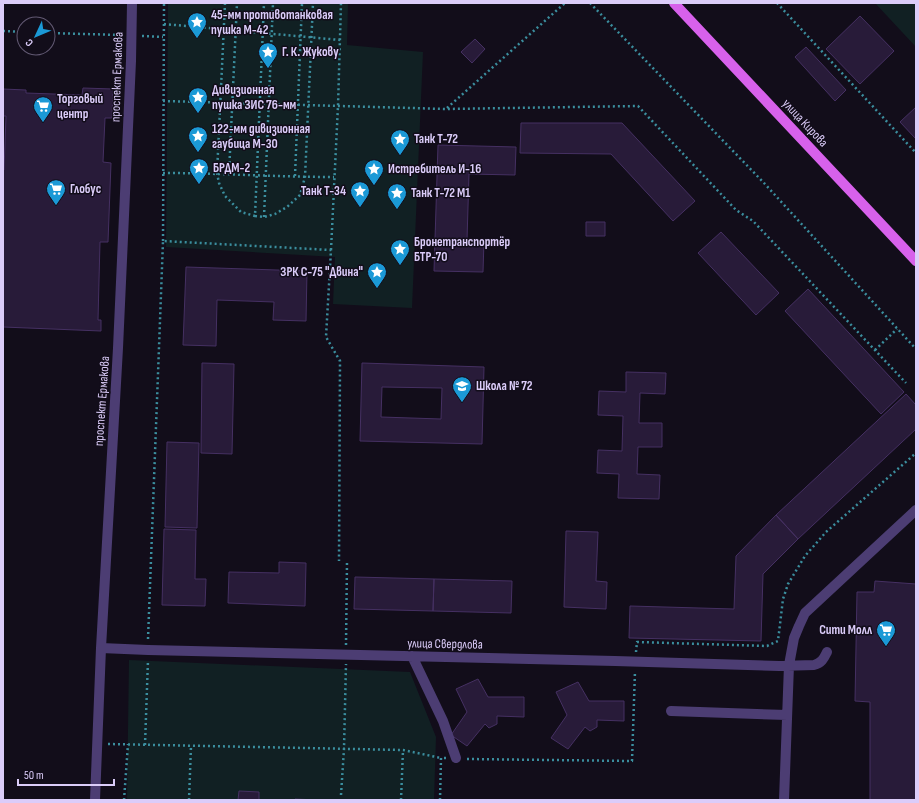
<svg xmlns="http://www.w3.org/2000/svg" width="919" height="803" viewBox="0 0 919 803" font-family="'Sofia Sans Condensed',sans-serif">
<rect width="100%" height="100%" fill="#120d1a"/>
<!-- green -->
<path fill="#112023" d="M 168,3 L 348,3 L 347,45 L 423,52 L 412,308 L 333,304 L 335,257 L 166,247 Z
M 875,3 L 916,3 L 916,47 Z
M 129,660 L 410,672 L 436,737 L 434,800 L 127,800 Z"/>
<!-- building -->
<path fill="#281b39" stroke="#453062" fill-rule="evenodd" d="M 860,16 L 894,51 L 860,84 L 826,49 Z
M 475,39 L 485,49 L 472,63 L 461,52 Z
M 806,47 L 846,90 L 835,101 L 795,57 Z
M 83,88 L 113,89 L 112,118 L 105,118 L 103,162 L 111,163 L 108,242 L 100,242 L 98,320 L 101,320 L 101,331 L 3,327 L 3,170 L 4,170 L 6,116 L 3,116 L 3,89 L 26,90 L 26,93 L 82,95 Z
M 916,107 L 916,139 L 900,122 Z
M 521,123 L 622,123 L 695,201 L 673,221 L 611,154 L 520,153 Z
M 438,145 L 516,147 L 515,175 L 469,174 L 467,240 L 484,241 L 483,272 L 434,271 Z
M 586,222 L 605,222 L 605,236 L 586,236 Z
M 721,232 L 779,293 L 756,315 L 698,253 Z
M 186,267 L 307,271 L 306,321 L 273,320 L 274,302 L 217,300 L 216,346 L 183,345 Z
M 808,289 L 904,392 L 881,414 L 785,311 Z
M 202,363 L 234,364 L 232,454 L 201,453 Z
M 362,363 L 484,367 L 482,444 L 360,441 ZM 382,387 L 442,388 L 441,419 L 381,417 Z
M 626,372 L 666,373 L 665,394 L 640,393 L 639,423 L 662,423 L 662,447 L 638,447 L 637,474 L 660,475 L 659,499 L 618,498 L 619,474 L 597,473 L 598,450 L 622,451 L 623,416 L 598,415 L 599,391 L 626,392 Z
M 906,394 L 916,405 L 916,429 L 798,539 L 776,515 Z
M 167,442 L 199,443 L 197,528 L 165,527 Z
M 776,515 L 798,539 L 763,574 L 761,641 L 629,638 L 630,606 L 734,609 L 736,556 Z
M 164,529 L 196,530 L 195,579 L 206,579 L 205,606 L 162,605 Z
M 566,531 L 598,532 L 596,581 L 607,582 L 606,609 L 564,607 Z
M 279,562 L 306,563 L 305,606 L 228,603 L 229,572 L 279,573 Z
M 355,577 L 434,579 L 433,611 L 354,609 Z
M 434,579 L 512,581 L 511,613 L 433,611 Z
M 875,581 L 916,584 L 916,800 L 870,800 L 870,702 L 855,701 L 857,592 L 874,592 Z
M 478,679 L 488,697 L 524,697 L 524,717 L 497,716 L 497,724 L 489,728 L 485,724 L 467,746 L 451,735 L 467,712 L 456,689 Z
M 578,682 L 589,701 L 624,701 L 624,721 L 597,720 L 597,727 L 590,731 L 585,727 L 568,749 L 551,738 L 567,715 L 556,692 Z
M 239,791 L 259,792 L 259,800 L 238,800 Z
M 295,799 L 317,800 L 295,800 Z"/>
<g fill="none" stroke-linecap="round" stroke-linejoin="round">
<!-- path -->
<path stroke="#3b8e9e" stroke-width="2.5" stroke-dasharray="2 3" stroke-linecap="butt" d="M 225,3 L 217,173 L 219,183 L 225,196 L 241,212 L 255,216 L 264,3
M 590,3 L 764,183 L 916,349
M 777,3 L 916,153
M 164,24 L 340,40
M 3,31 L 24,32
M 48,33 L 121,35
M 142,36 L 163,37
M 163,101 L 446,109 L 638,106 L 736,210 L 753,221 L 906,383
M 447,108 L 565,3
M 163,173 C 220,173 277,177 334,177
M 229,173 L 237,3
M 295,176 L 302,3
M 255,216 L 264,217 L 275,214 L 287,207 L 300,195 L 305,177 L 313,3
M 264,217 L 273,3
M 163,241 L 164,3
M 331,250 L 338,106 L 341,3
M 875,350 L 897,329
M 148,639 L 163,241 L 331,250 L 326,337 L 340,361 L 339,561
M 346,645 L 347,562
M 636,652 L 637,642 L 767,646 L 778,641 L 783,599 L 788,584 L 805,556 L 826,532 L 916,453
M 108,744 L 403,750 L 441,758
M 145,745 L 148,660
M 467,759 L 632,761 L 635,671
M 341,795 L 344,749 L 346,664
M 124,800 L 128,744
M 189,800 L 191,746
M 401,800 L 403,750
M 440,800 L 441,758 L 446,758"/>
<!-- minor -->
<path stroke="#4c3d73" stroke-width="10" d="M 101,648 L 148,650 L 615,661 L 779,666 L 814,665 C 822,663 824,658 827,652
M 412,656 L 443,721 L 456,758
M 671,711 L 787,715
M 95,800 L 101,648 L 118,348 L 131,61 L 132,3
M 784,800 L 789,665 L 794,638 L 799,626 L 805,613 L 916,510"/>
<!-- major -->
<path stroke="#d761eb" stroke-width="10" d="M 674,3 L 916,261"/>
</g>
<!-- icons -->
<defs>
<g id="sight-pin" transform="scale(1)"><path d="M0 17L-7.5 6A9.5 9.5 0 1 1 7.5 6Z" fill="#1b99d6" stroke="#120d1a"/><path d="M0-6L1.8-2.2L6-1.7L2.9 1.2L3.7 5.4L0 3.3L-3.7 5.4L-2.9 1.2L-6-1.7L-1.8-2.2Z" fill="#fff"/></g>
<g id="supermarket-pin" transform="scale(1)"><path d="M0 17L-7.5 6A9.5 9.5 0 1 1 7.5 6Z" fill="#1b99d6" stroke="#120d1a"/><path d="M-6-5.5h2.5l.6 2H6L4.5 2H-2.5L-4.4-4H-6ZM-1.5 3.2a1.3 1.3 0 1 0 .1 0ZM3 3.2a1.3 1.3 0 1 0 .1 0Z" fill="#fff"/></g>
<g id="school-pin" transform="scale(1)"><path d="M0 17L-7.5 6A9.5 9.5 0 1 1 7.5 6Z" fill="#1b99d6" stroke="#120d1a"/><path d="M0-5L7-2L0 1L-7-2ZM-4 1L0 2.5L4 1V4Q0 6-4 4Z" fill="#fff"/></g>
</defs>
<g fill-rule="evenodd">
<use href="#sight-pin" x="197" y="22"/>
<use href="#sight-pin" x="268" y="52"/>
<use href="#sight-pin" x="198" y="97"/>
<use href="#supermarket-pin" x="43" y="106"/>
<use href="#sight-pin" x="198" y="136"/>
<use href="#sight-pin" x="400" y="139"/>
<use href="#sight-pin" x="199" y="168"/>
<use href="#sight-pin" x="374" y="169"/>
<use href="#supermarket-pin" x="56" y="189"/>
<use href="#sight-pin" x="360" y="191"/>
<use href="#sight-pin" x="397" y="193"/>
<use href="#sight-pin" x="400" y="249"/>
<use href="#sight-pin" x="377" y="272"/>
<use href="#school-pin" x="462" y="386"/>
<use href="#supermarket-pin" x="886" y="630"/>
</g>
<g text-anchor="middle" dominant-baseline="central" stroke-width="3" stroke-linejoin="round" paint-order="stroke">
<!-- poi labels -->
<g font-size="13" font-weight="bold" fill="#dbccf9" stroke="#120d1a" text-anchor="start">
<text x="211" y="15">45-мм противотанковая<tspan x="211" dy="15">пушка М-42</tspan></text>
<text x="282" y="52">Г. К. Жукову</text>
<text x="212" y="90">Дивизионная<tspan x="212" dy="15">пушка ЗИС 76-мм</tspan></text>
<text x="57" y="99">Торговый<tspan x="57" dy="15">центр</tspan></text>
<text x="212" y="129">122-мм дивизионная<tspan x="212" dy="15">гаубица М-30</tspan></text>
<text x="414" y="139">Танк Т-72</text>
<text x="213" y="168">БРДМ-2</text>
<text x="388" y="169">Истребитель И-16</text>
<text x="70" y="189">Глобус</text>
<text x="346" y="191" text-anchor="end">Танк Т-34</text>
<text x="411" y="193">Танк Т-72 М1</text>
<text x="414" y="242">Бронетранспортёр<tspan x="414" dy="15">БТР-70</tspan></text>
<text x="363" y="272" text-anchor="end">ЗРК С-75 "Двина"</text>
<text x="476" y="386">Школа № 72</text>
<text x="872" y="630" text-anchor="end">Сити Молл</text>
</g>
<!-- street labels -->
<g font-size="13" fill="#dbccf9" stroke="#120d1a">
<text transform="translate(117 77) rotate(-88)">проспект Ермакова</text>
<text transform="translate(805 123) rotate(47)">улица Кирова</text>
<text transform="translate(102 401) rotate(-86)">проспект Ермакова</text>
<text transform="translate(445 644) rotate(1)">улица Свердлова</text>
</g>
</g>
<!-- border -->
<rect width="919" height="803" fill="none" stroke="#dbccf9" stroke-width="8"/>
<!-- north arrow -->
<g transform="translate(36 36) rotate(226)"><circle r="19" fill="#120d1a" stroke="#625973"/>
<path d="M0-3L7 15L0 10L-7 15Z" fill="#1b99d6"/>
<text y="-6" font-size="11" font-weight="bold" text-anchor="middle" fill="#dbccf9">С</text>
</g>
<!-- scale -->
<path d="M18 779v6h96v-6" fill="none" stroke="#dbccf9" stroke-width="2"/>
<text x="24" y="779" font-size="12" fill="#dbccf9" stroke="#120d1a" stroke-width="3" paint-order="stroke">50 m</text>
</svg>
